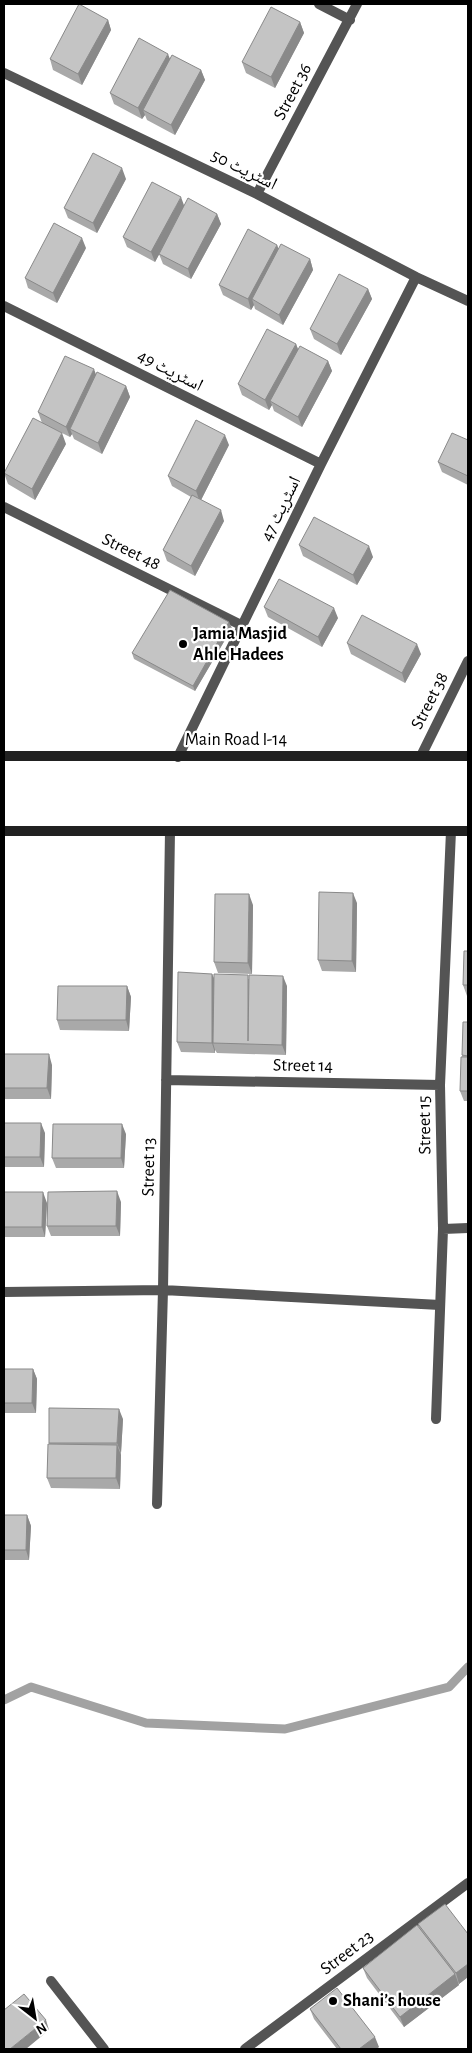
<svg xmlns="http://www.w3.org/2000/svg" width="472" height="2053" viewBox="0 0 472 2053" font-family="'Alegreya Sans','Noto Naskh Arabic',sans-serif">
<rect width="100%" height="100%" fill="#fff"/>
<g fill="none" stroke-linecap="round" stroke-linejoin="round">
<!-- stream -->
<path stroke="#a2a2a2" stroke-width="9" d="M 4,1700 L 31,1687 L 146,1723 L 285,1729 L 449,1687 L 468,1667"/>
<!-- street -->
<path stroke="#545454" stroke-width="10" d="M 319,4 L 350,20
M 4,73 L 257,194 L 416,277 L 468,301
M 257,194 L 357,4
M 4,306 L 321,464
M 4,507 L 243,626
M 421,756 L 468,661
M 178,757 L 321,464 L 416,277
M 166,1080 L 440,1085
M 443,1229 L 468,1228
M 4,1292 L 163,1290 L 440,1305
M 436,1419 L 443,1229 L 440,1085 L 451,831
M 157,1504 L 163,1290 L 170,831
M 51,1981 L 104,2049
M 245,2049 L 468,1883"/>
<!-- secondary -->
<path stroke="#212121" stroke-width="10" d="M 4,756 L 468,756
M 4,831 L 468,831"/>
</g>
<!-- wall -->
<path fill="#a9a9a9" d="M 108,20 L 111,30 L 82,85 L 53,70 L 50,59 Z
M 300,22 L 304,33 L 275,88 L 246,73 L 242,62 Z
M 170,58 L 201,70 L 205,80 L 175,135 L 147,120 L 145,115 L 142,119 L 114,104 L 110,93 Z
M 126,179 L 97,233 L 68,218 L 64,208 Z
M 184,206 L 217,214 L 221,224 L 191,279 L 163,264 L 159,254 L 155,262 L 127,247 L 123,237 Z
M 277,245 L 278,248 L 310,259 L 313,270 L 283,325 L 255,309 L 254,305 L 251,310 L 223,295 L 219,285 Z
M 86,248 L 57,303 L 28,288 L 25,278 Z
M 368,289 L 372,299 L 341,355 L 314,339 L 310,329 Z
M 296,344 L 298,349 L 328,361 L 332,371 L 302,427 L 274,411 L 272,405 L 269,410 L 242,395 L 238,384 Z
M 96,374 L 126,386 L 130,397 L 102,454 L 74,439 L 72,434 L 70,437 L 42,423 L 38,412 Z
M 468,440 L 468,485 L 442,472 L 438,462 Z
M 66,444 L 35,500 L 8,484 L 4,473 Z
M 229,445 L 201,500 L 224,521 L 195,576 L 167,561 L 163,550 L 191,497 L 172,486 L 168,476 Z
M 299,545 L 373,557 L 357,585 L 303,556 Z
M 264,607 L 338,618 L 322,647 L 268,617 Z
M 232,628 L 195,691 L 134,659 L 132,653 Z
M 347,643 L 421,654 L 405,683 L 351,654 Z
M 357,903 L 356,972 L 322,971 L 318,960 Z
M 253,905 L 252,974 L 218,973 L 214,962 Z
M 468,951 L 468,996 L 467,996 L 463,985 Z
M 212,974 L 214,978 L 249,979 L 287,986 L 286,1055 L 217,1053 L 215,1050 L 215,1053 L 181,1052 L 177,1042 Z
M 127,986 L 131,997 L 129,1031 L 60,1030 L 57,1020 Z
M 468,1022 L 468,1101 L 464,1101 L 460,1091 L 462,1055 Z
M 4,1054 L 52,1065 L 51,1099 L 4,1099 Z
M 4,1123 L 45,1133 L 44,1167 L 4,1167 Z
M 126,1134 L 124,1168 L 56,1168 L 52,1158 Z
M 4,1192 L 47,1203 L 45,1237 L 4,1237 Z
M 121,1202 L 120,1236 L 51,1236 L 47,1226 Z
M 4,1369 L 33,1369 L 37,1379 L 36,1413 L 4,1413 Z
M 123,1419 L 121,1453 L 121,1455 L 120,1489 L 51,1488 L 47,1478 L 49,1443 Z
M 4,1515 L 27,1515 L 31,1526 L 29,1560 L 4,1560 Z
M 418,1924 L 468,1934 L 468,1977 L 459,1984 L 457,1981 L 459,1985 L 404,2027 L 367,1978 L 363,1968 L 419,1928 Z
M 310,2009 L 379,2047 L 376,2049 L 337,2049 L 314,2019 Z"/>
<!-- shaded-wall -->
<path fill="#898989" d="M 108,20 L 111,30 L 82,85 L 78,74 Z
M 300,22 L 304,33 L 275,88 L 271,77 Z
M 168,54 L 172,64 L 143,110 L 145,115 L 142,119 L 138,108 Z
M 201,70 L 205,80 L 175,135 L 171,125 Z
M 122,168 L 126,179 L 97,233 L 93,223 Z
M 181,197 L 185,208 L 155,262 L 151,252 Z
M 217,214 L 221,224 L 191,279 L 188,269 Z
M 82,238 L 86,248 L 57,303 L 53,293 Z
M 277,245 L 281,255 L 252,299 L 254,305 L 251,310 L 248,299 Z
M 310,259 L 313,270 L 283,325 L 279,315 Z
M 368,289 L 372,299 L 341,355 L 337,344 Z
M 296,344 L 300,355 L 270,401 L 272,405 L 269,410 L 265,400 Z
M 328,361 L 332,371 L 302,427 L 298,417 Z
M 94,369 L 98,380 L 70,429 L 72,434 L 70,437 L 66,427 Z
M 126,386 L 130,397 L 102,454 L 98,443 Z
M 62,433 L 66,444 L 35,500 L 32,489 Z
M 225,435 L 229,445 L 200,502 L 196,491 Z
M 221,510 L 224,521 L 195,576 L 191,566 Z
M 369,546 L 373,557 L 357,585 L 353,575 Z
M 334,608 L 338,618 L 322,647 L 318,637 Z
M 229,622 L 232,628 L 195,691 L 193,686 Z
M 417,644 L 421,654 L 405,683 L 402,673 Z
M 353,893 L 357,903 L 356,972 L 352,961 Z
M 249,894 L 253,905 L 252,974 L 248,963 Z
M 212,974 L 216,984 L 213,1043 L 215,1050 L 215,1053 L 212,1043 Z
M 283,976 L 287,986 L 286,1055 L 282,1045 Z
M 127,986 L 131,997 L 129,1031 L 126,1020 Z
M 49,1054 L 52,1065 L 51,1099 L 47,1088 Z
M 41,1123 L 45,1133 L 44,1167 L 40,1157 Z
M 122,1124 L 126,1134 L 124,1168 L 121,1158 Z
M 117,1191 L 121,1202 L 120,1236 L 116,1226 Z
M 43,1192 L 47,1203 L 45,1237 L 42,1227 Z
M 33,1369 L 37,1379 L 36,1413 L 32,1403 Z
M 119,1409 L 123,1419 L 121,1453 L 117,1443 Z
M 117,1445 L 121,1455 L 120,1489 L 116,1478 Z
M 27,1515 L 31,1526 L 29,1560 L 26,1550 Z
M 468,1964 L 468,1977 L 459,1984 L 456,1973 Z
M 455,1974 L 459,1985 L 404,2027 L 400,2017 Z
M 46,2020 L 49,2030 L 26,2049 L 10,2049 Z
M 375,2037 L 379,2047 L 376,2049 L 359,2049 Z"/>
<!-- building -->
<path fill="#c4c4c4" stroke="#898989" d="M 79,4 L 108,20 L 78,74 L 50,59 Z
M 271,7 L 300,22 L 271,77 L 242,62 Z
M 139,38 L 168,54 L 138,108 L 110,93 Z
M 172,55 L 201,70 L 171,125 L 143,110 Z
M 93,153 L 122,168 L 93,223 L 64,208 Z
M 152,182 L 181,197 L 151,252 L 123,237 Z
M 188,198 L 217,214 L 188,269 L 159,254 Z
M 54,223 L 82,238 L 53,293 L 25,278 Z
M 248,229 L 277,245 L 248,299 L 219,285 Z
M 281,244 L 310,259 L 279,315 L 252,299 Z
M 339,274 L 368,289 L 337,344 L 310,329 Z
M 267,329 L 296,344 L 265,400 L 238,384 Z
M 300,346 L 328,361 L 298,417 L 270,401 Z
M 65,356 L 94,369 L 66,427 L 38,412 Z
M 97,372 L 126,386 L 98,443 L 70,429 Z
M 33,418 L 62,433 L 32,489 L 4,473 Z
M 196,420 L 225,435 L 196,491 L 168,476 Z
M 452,433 L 468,440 L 468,476 L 438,462 Z
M 192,495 L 221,510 L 191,566 L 163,550 Z
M 314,517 L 369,546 L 353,575 L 299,545 Z
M 279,579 L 334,608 L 318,637 L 264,607 Z
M 170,590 L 229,622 L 193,686 L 132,653 Z
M 362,615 L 417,644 L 402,673 L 347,643 Z
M 319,892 L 353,893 L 352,961 L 318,960 Z
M 215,894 L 249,894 L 248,963 L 214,962 Z
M 464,951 L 468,951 L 468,985 L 463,985 Z
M 178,972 L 212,974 L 212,1043 L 177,1042 Z
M 214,974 L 248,975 L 248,1041 L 249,975 L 283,976 L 282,1045 L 213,1043 Z
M 58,986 L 127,986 L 126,1020 L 57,1020 Z
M 463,1022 L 468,1022 L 468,1056 L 462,1055 Z
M 4,1054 L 49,1054 L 47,1088 L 4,1088 Z
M 461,1057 L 468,1057 L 468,1091 L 460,1091 Z
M 4,1123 L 41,1123 L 40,1157 L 4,1157 Z
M 53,1124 L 122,1124 L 121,1158 L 52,1158 Z
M 117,1191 L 116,1226 L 47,1226 L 48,1192 Z
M 4,1192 L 43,1192 L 42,1227 L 4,1227 Z
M 4,1369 L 33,1369 L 32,1403 L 4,1403 Z
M 49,1408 L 119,1409 L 117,1443 L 49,1443 Z
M 48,1444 L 117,1445 L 116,1478 L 47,1478 Z
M 4,1515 L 27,1515 L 26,1550 L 4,1550 Z
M 445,1904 L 468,1934 L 468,1964 L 456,1973 L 418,1924 Z
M 417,1925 L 455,1974 L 400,2017 L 363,1968 Z
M 337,1988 L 375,2037 L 359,2049 L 341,2049 L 310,2009 Z
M 24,1994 L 46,2020 L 10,2049 L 4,2049 L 4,2010 Z"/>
<!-- markers -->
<g fill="#000" stroke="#fff" stroke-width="2">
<circle cx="183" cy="644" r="5"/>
<circle cx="333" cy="2001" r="5"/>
</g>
<g text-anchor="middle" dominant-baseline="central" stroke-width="4.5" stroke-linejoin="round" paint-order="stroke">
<!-- street labels -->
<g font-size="18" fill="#000" stroke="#fff">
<text transform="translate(293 92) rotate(-62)">Street 36</text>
<text transform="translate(244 170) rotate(26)">اسٹریٹ 50</text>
<text transform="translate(170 371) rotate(27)">اسٹریٹ 49</text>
<text transform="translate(281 509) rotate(-64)">اسٹریٹ 47</text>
<text transform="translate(131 552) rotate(26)">Street 48</text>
<text transform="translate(430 701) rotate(-63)">Street 38</text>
<text x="236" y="740">Main Road I-14</text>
<text transform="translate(303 1066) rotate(1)">Street 14</text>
<text transform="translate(425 1125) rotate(-91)">Street 15</text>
<text transform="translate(149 1167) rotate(-89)">Street 13</text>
<text transform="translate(347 1953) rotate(-37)">Street 23</text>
</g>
<!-- poi labels -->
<g font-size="18" font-weight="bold" fill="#000" stroke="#fff" text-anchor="start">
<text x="193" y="634">Jamia Masjid<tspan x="193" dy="21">Ahle Hadees</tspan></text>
<text x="343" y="2001">Shani’s house</text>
</g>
</g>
<!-- border -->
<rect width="472" height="2053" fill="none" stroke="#000000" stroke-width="10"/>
<!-- north arrow -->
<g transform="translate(35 2018) rotate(149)" stroke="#ffffff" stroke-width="4" paint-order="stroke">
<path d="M0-4L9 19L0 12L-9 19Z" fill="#000000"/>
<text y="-8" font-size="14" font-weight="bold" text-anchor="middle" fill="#000000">N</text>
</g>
</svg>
